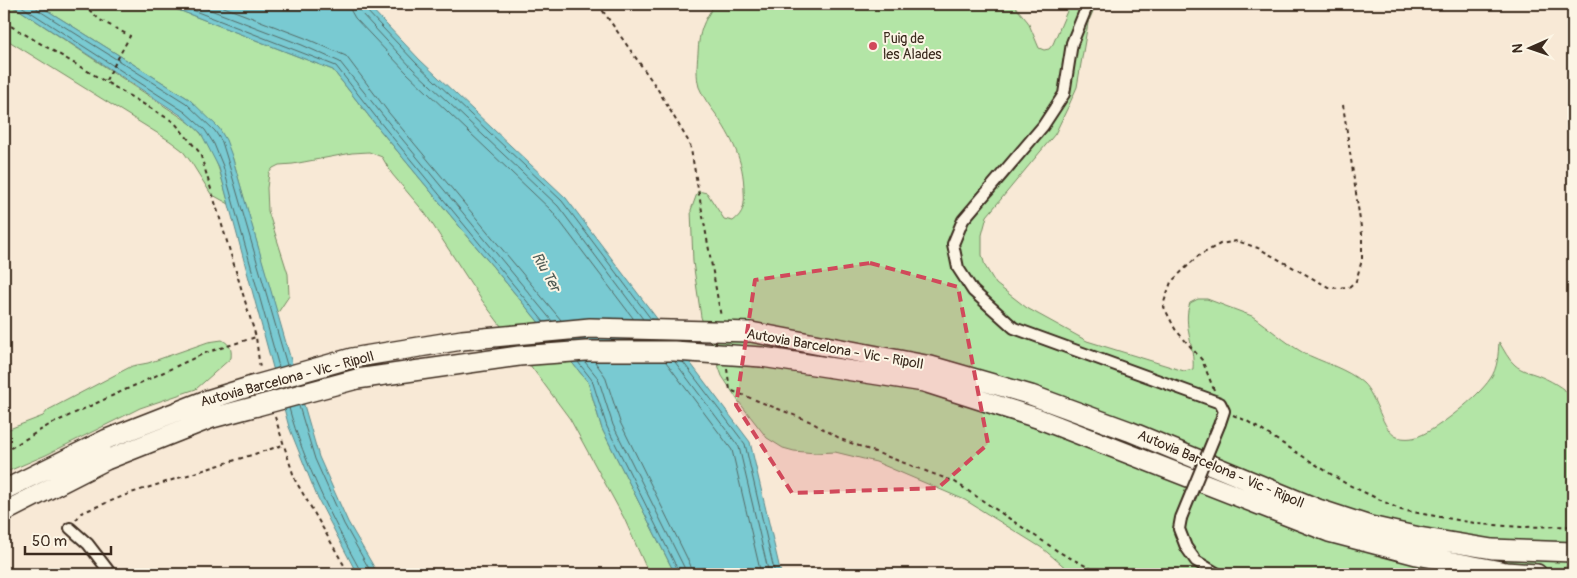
<svg xmlns="http://www.w3.org/2000/svg" width="1577" height="578" viewBox="0 0 1577 578" font-family="Pangolin,sans-serif">
<rect width="100%" height="100%" fill="#f8e9d6"/>
<filter id="ink" filterUnits="userSpaceOnUse"><feTurbulence type="fractalNoise" baseFrequency=".02" numOctaves="2"/><feDisplacementMap in="SourceGraphic" scale="10" xChannelSelector="R" yChannelSelector="G"/><feConvolveMatrix kernelMatrix="1 2 1 2 8 2 1 2 1" color-interpolation-filters="sRGB"/></filter>
<g filter="url(#ink)">
<!-- green -->
<path fill="#b3e5a6" stroke="#778862" d="M 4,4 L 18,9 L 193,125 C 215,146 221,176 229,204 L 211,194 L 191,162 L 182,150 L 170,141 L 4,38 Z
M 37,4 L 163,4 L 333,70 L 375,124 L 588,382 L 602,429 L 675,574 L 649,574 L 624,518 L 570,419 L 481,299 L 425,213 L 392,174 L 382,157 L 369,152 L 352,153 L 293,164 L 279,165 L 273,168 L 269,173 L 267,188 L 268,211 L 288,274 L 289,296 L 277,314 L 232,156 L 189,99 Z
M 715,4 L 1013,4 L 1028,22 L 1039,48 L 1044,50 L 1049,49 L 1053,44 L 1070,4 L 1096,4 L 1088,23 L 1077,87 L 1069,105 L 1055,134 L 987,216 L 982,235 L 982,255 L 985,266 L 996,284 L 1027,308 L 1087,341 L 1184,371 L 1193,369 C 1195,347 1182,324 1190,303 L 1198,299 L 1207,299 L 1252,316 C 1269,328 1285,342 1302,352 C 1321,362 1348,369 1363,383 C 1377,396 1382,431 1397,437 C 1403,439 1413,439 1419,436 C 1438,429 1479,396 1490,379 C 1498,368 1498,355 1499,342 C 1504,350 1508,359 1515,365 C 1522,371 1529,372 1537,375 C 1550,380 1563,387 1573,398 L 1573,562 L 1554,574 L 1363,574 L 1348,570 L 1338,574 L 1073,574 L 1042,548 L 965,500 L 876,462 L 835,452 L 815,453 L 794,451 L 783,448 L 767,438 L 739,402 L 722,376 L 701,317 L 693,262 L 691,210 L 698,191 L 707,193 L 724,219 L 733,221 C 744,213 745,204 744,191 C 744,161 732,138 715,113 C 709,105 703,97 699,87 C 696,76 697,65 698,53 C 699,31 703,22 715,4 Z
M 222,340 C 230,344 232,349 231,358 L 196,389 L 140,408 L 46,455 L 4,473 L 4,431 L 43,416 L 48,410 L 132,366 L 148,363 L 208,342 Z"/>
<!-- water -->
<path fill="#79cad2" stroke="#608a8a" d="M 4,4 L 37,4 L 189,99 L 219,128 L 226,140 L 232,156 L 319,457 L 348,522 L 378,574 L 357,574 L 318,499 L 289,427 L 219,168 L 201,133 L 182,116 L 18,9 Z
M 163,4 L 367,4 L 420,60 L 566,198 L 750,442 L 781,574 L 675,574 L 602,429 L 588,382 L 375,124 L 333,70 Z"/>
<g fill="none" stroke-linecap="round" stroke-linejoin="round">
<!-- shore -->
<path stroke="#546a66" stroke-width="1" d="M 18,4 L 185,112 L 205,130 L 214,144 L 223,166 L 279,367
M 35,4 L 38,10 L 186,103 L 215,131 L 222,142 L 227,158 L 287,365
M 177,4 L 336,66 L 379,121 L 544,322
M 195,4 L 302,45 L 340,62 L 384,117 L 552,321
M 216,4 L 305,38 L 346,56 L 389,113 L 561,320
M 350,4 L 351,11 L 355,18 L 407,73 L 552,211 L 633,318
M 358,4 L 361,13 L 412,68 L 558,206 L 643,319
M 364,4 L 365,9 L 416,63 L 562,201 L 651,319
M 578,362 L 592,380 L 607,427 L 678,570 L 679,574
M 585,362 L 598,378 L 613,425 L 684,567 L 685,574
M 595,362 L 605,376 L 620,422 L 690,564 L 693,574
M 666,362 L 732,450 L 761,574
M 675,362 L 739,447 L 769,574
M 683,362 L 745,444 L 775,574
M 299,406 L 315,459 L 344,524 L 372,574
M 289,408 C 304,463 333,521 360,570 L 361,574"/>
<!-- minor casing -->
<g stroke="#3b2a1e" stroke-width="14">
<path id="minor" d="M 1088,4 L 1072,43 L 1064,94 L 1043,126 L 963,220 L 953,244 L 958,268 L 973,291 L 1014,328 L 1220,403 L 1224,411 L 1220,423
M 1181,518 L 1179,529 L 1186,547 L 1196,561 L 1218,574
M 70,528 L 88,544 L 111,574"/>
</g>
<!-- motorway casing -->
<g stroke="#3b2a1e" stroke-width="22">
<path id="motorway" d="M 751,332 L 931,366 L 1031,395 L 1129,431 L 1318,509 L 1370,526 L 1419,537 L 1492,549 L 1573,552
M 762,357 L 924,382 L 1037,418 L 1329,532 L 1417,555 L 1506,572 L 1537,574
M 4,490 L 107,439 L 204,401 L 252,386
M 4,512 L 106,460 L 212,418 L 257,406"/>
</g>
<!-- path -->
<path stroke="#3b2a1e" stroke-width="2" stroke-dasharray="4 4" stroke-linecap="butt" d="M 83,4 L 100,20 L 130,36 L 105,82
M 598,4 L 657,88 L 690,144 L 721,317
M 4,22 L 174,122 L 200,153 L 256,337 L 260,369
M 727,369 L 730,390 L 809,421 L 843,440 L 955,482 L 1059,552 L 1101,574
M 1214,390 L 1202,360 L 1175,329 L 1163,305 L 1171,282 L 1198,256 L 1220,244 L 1237,241 L 1258,248 L 1330,288 L 1349,287 L 1356,281 L 1362,260 L 1362,234 L 1343,105
M 1233,415 L 1247,421 L 1345,483 L 1401,510 L 1480,524 L 1521,527 L 1573,526
M 275,417 L 295,480 L 312,509 L 349,574
M 4,452 L 49,425 L 205,353 L 256,337
M 76,520 L 81,513 L 131,493 L 283,445
M 1325,574 C 1332,570 1336,569 1343,573"/>
<!-- minor -->
<use href="#minor" stroke="#fcf5e5" stroke-width="10"/>
<!-- motorway -->
<use href="#motorway" stroke="#fcf5e5" stroke-width="19"/>
<!-- minor-bridge casing -->
<g stroke="#3b2a1e" stroke-width="14" stroke-linecap="butt">
<path id="minor-bridge" d="M 1181,518 L 1220,423"/>
</g>
<!-- motorway-bridge casing -->
<g stroke="#3b2a1e" stroke-width="22" stroke-linecap="butt">
<path id="motorway-bridge" d="M 252,386 L 352,358 L 462,340 L 590,328 L 751,332
M 257,406 L 357,379 L 519,356 L 586,351 L 674,351 L 762,357"/>
</g>
<!-- minor-bridge -->
<use href="#minor-bridge" stroke="#fcf5e5" stroke-width="10"/>
<!-- motorway-bridge -->
<use href="#motorway-bridge" stroke="#fcf5e5" stroke-width="19"/>
</g>
</g>
<!-- marked area -->
<path fill="#d1495b" fill-opacity="0.2" stroke="#d1495b" stroke-width="4" stroke-dasharray="10 6" stroke-linejoin="round" d="M 870,263 L 958,287 L 988,444 L 938,488 L 792,493 L 736,405 L 755,280 Z"/>
<!-- markers -->
<circle fill="#d1495b" stroke="#fcf5e5" stroke-width="2" cx="873" cy="46" r="5"/>
<g text-anchor="middle" dominant-baseline="central" stroke-width="4" stroke-linejoin="round" paint-order="stroke">
<!-- poi labels -->
<g font-size="14" fill="#3b2a1e" stroke="#fcf5e5" text-anchor="start">
<text x="883" y="38">Puig de<tspan x="883" dy="16">les Alades</tspan></text>
</g>
<!-- street labels -->
<g font-size="14" fill="#3b2a1e" stroke="#fcf5e5">
<text transform="translate(835 349) rotate(10)">Autovia Barcelona - Vic - Ripoll</text>
<text transform="translate(287 379) rotate(-15)">Autovia Barcelona - Vic - Ripoll</text>
<text transform="translate(1221 469) rotate(23)">Autovia Barcelona - Vic - Ripoll</text>
</g>
<!-- water labels -->
<g font-size="15" font-style="italic" fill="#4e5a54" stroke="#fcf5e5">
<text transform="translate(546 272) rotate(61)">Riu Ter</text>
</g>
</g>
<!-- margin -->
<rect width="1577" height="578" fill="none" stroke="#fcf5e5" stroke-width="20"/>
<rect x="10" y="10" width="1557" height="558" fill="none" stroke="#3b2a1e" stroke-width="2" filter="url(#ink)"/>
<!-- north arrow -->
<g transform="translate(1530 48) rotate(268)" stroke="#fcf5e5" stroke-width="4" paint-order="stroke">
<path d="M0-4L9 19L0 12L-9 19Z" fill="#3b2a1e"/>
<text y="-8" font-size="14" font-weight="bold" text-anchor="middle" fill="#3b2a1e">N</text>
</g>
<!-- scale -->
<path d="M25 546v8h86v-8" fill="none" stroke="#3b2a1e" stroke-width="2.5"/>
<text x="32" y="546" font-size="15" fill="#3b2a1e" stroke="#fcf5e5" stroke-width="4" paint-order="stroke">50 m</text>
</svg>
